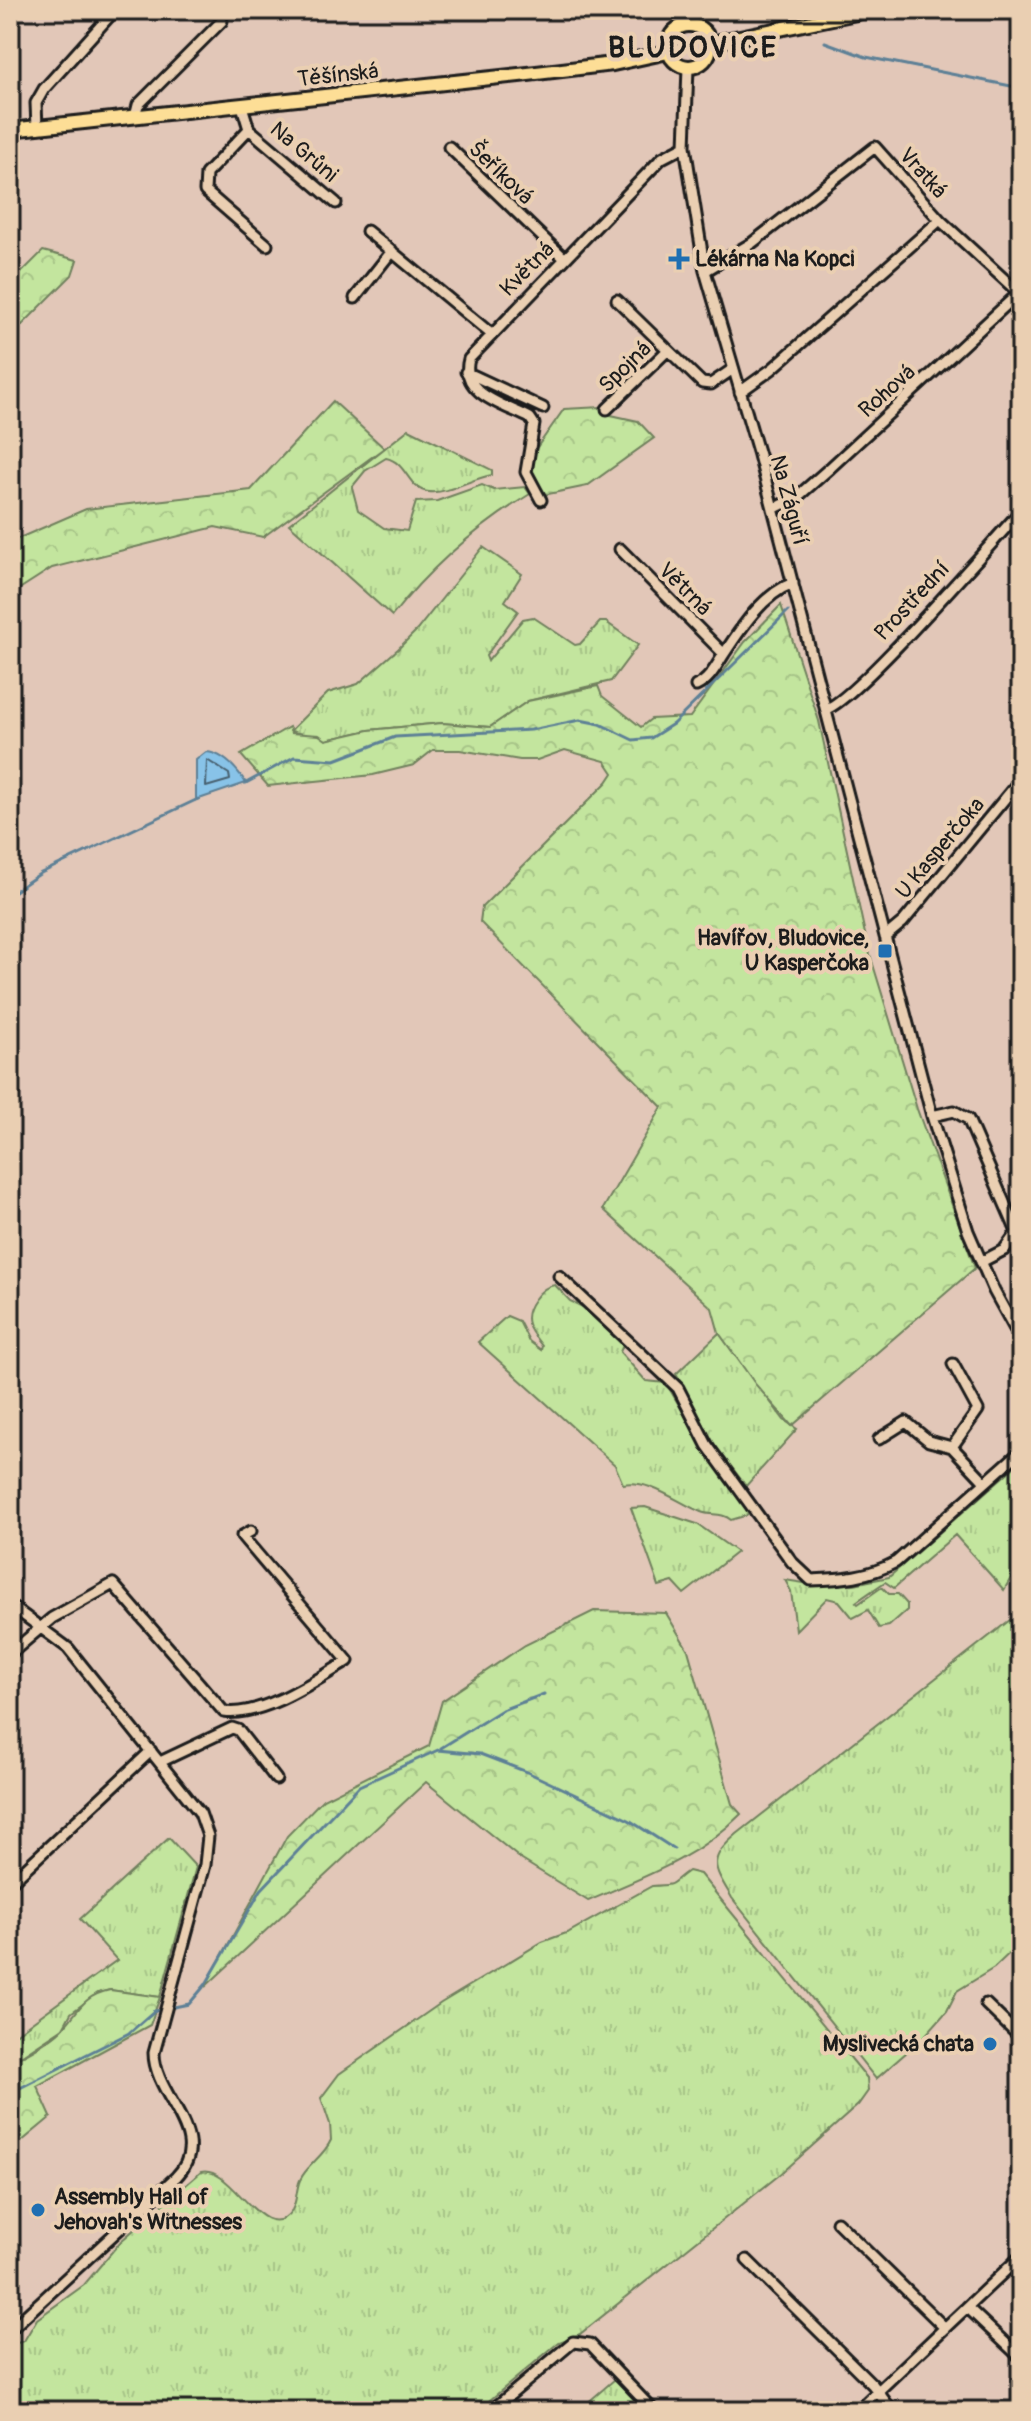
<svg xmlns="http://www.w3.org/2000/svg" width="1031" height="2421" viewBox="0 0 1031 2421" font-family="Pangolin,sans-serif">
<defs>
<pattern id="grass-tufts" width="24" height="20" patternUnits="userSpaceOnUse" patternTransform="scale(2)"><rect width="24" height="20" fill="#c3e59e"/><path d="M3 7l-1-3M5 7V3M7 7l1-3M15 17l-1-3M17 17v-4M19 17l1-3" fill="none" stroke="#a7c488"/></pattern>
<pattern id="forest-crowns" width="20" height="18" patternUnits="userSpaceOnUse" patternTransform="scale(2)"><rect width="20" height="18" fill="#c3e59e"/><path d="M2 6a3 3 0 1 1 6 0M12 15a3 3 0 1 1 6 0" fill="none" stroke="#a7c488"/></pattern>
</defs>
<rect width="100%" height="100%" fill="#e2c7b8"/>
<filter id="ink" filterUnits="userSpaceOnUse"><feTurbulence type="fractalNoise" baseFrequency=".0125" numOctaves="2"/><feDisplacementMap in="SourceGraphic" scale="16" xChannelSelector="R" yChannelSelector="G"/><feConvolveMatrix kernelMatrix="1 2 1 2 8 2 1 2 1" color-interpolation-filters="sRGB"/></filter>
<g filter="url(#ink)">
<!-- grass -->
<path fill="url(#grass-tufts)" stroke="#70805d" stroke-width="2" d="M 409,429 L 492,470 L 492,475 C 472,478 449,494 429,492 C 408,490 407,462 386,458 L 365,471 L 352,487 L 358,510 L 384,528 L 407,531 L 416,502 L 437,501 L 482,485 L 494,490 L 525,487 L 530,494 C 477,527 430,567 392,616 L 289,524 Z
M 483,547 L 522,574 L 505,601 L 518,611 L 486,656 L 488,661 L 523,619 L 533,617 L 575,645 L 580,644 L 600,622 L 606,622 L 638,645 L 611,681 L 528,701 L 490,727 L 442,723 L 369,730 L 326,740 L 290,731 L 328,693 L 358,684 L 398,649 L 417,630 Z
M 555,1285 L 570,1301 L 587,1309 L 623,1345 L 620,1352 L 646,1381 L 666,1383 L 706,1451 L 744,1503 L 748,1515 L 731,1520 C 722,1512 711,1516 701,1512 C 677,1502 649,1479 623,1484 L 615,1465 L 478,1342 L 507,1316 L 519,1321 L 529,1341 L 541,1350 L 542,1346 C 537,1339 530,1332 528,1324 C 523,1309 541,1286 555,1285 Z
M 719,1333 L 784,1420 L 797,1429 L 746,1486 L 715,1445 L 676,1374 Z
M 1021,1461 L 1021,1576 L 1011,1578 L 1004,1590 L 955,1535 L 894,1588 L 885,1582 L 856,1602 L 858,1604 L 882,1587 L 889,1594 L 898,1594 L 907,1604 L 907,1610 L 889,1626 L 879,1628 L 868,1610 L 853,1618 L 839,1601 L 827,1598 L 796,1630 L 791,1591 L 785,1580 L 817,1585 L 854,1584 L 889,1577 Z
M 645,1507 L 697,1524 L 737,1552 L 684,1594 L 673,1582 L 659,1586 L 631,1508 Z
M 1015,1616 L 1021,1616 L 1021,1942 L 994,1968 L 957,1991 L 947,2011 L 923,2038 L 876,2079 L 732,1898 C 713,1866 707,1860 737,1834 Z
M 169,1838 L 196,1867 L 160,1997 L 110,1990 L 98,1993 L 71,2013 L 63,2028 L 10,2063 L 10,2038 L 117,1960 L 80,1919 Z
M 688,1871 L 700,1874 L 867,2078 L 868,2091 L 858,2105 L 783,2172 L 580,2334 L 559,2342 L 477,2411 L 10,2411 L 10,2345 L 24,2341 L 37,2319 L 84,2285 L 121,2241 L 201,2172 C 232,2164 264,2250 292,2210 C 297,2202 296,2189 300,2180 C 308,2164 324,2156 331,2140 L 330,2124 L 321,2098 L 339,2074 L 441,2003 L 542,1942 L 569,1932 L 652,1886 C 677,1885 668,1885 688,1871 Z
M 615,2379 L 646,2411 L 578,2411 Z"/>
<!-- forest -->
<path fill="url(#forest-crowns)" stroke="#70805d" stroke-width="2" d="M 43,251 L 77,260 L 72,275 L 10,337 L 10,284 Z
M 333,401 L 384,448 L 263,537 L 215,527 L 52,568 L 10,595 L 10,542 L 86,509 L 251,490 Z
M 602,407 L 611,415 L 638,421 L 654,438 L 587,486 L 539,496 L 521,470 L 564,409 Z
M 781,605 L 819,721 L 868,948 L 917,1109 L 975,1268 L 792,1426 L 756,1385 L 719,1333 L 712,1308 L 603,1209 L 662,1107 L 480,922 L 482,907 L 607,782 L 613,773 L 605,761 L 565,750 L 537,760 L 520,760 L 460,750 L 433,750 L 414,765 L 373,775 L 268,786 L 241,755 L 289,727 L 291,733 L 319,735 L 326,740 L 369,730 L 442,723 L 490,727 L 528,701 L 598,686 L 602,696 L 641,727 L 651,719 L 690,717 L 745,642 Z
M 594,1611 L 666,1613 L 688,1650 L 732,1804 L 741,1814 C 698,1858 644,1877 588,1901 L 522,1860 L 426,1782 L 205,1987 L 287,1836 L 323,1799 L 429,1746 L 442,1701 L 525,1645 Z
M 110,1990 L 160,1997 L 150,2025 L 37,2086 L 51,2117 L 10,2151 L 10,2063 C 26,2053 50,2042 63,2028 C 79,2011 82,1996 110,1990 Z"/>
<!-- water -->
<path fill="#88c3e8" stroke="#5d8096" stroke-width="2" d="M 206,752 C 223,753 237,769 246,783 L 196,800 L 196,760 Z"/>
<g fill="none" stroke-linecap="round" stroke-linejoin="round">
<!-- shore -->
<path stroke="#475f6e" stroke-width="2" d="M 207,760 L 229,774 L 230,780 L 206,787 Z"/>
<!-- stream -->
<path stroke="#5d8096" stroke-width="3" d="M 825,42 L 866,57 L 1021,88
M 246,783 L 294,757 L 335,760 L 395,737 L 531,730 L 580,720 L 600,724 L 633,740 L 651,738 L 673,724 L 788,611
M 10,894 L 41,873 L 198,799
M 441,1748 L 502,1710 L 544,1694
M 169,2008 L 189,2004 L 206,1984 L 261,1890 L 359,1786 L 438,1750 L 480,1754 L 527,1772 L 629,1820 L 674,1849
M 10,2093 L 129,2033 L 154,2011 L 162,2010"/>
<!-- minor casing -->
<g stroke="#1c1c1c" stroke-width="15">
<path id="minor" d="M 690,24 L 692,10
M 688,68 L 685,146 L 705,271 L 759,455 L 932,1116 L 968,1231 L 994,1291 L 1021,1340
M 242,106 L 249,129 L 336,203
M 135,117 L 138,105 L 222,21
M 37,127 L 36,103 L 44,89 L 115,10
M 249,129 L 206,174 L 205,191 L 267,245
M 449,147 L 564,258
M 367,231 L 490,333
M 705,271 L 752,243 L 875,147 L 940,220 L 772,369 L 740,392
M 355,298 L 392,251
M 617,300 L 702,383 L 711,384 L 733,369
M 466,372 L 543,408
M 607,409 L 668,350
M 541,500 L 526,472 L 534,424 L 530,418 C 505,405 459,394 469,359 L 662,158 L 685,146
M 773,509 L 797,497 L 830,468 L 1019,293 L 940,220
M 620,549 L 724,654
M 696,686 C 710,680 716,666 724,654 C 741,628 763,594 793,583
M 826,709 C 855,701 991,543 1021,511
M 885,937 L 903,922 L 1021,779
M 932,1116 L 954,1111 L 968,1119 L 1017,1232 L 1004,1250 L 981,1262
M 559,1276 L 678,1388 L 707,1445 L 792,1562 L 811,1580 C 842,1579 868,1577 896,1562 L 1021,1451
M 953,1364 L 978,1410 L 952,1447 L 985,1482
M 879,1439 L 906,1422 L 929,1441 L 952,1447
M 10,1605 L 68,1648 L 200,1813 L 208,1836 L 205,1865 L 154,2053 C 154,2097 216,2136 176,2177 L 10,2330
M 10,1654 L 52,1618 L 113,1584 L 224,1712 C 262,1717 315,1681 348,1661 L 242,1536 L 251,1531
M 160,1762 L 232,1728 L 238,1730 L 276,1779
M 10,1883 L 151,1751
M 986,2004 L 1021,2038
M 837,2222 L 945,2328
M 747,2260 L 873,2385 L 892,2411
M 967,2307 L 1021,2358
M 491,2411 L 573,2342 L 590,2344 L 654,2411
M 857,2411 L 1021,2256"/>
</g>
<!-- major casing -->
<g stroke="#1c1c1c" stroke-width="18">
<path id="major" d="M668 46a21 21 0 1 1 42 0a21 21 0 1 1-42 0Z
M 711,43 L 871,10
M 10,130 L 528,74 L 613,64 L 668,52"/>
</g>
<!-- minor -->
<use href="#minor" stroke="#eacfb2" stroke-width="9"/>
<!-- major -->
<use href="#major" stroke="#fdde96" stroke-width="12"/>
</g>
</g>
<!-- markers -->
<g fill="#1f6fb2" stroke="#eacfb2" stroke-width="3">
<path d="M675 247h8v8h8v8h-8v8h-8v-8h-8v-8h8z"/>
<rect x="877" y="943" width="16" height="16" rx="4"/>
<circle cx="990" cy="2044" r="8"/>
<circle cx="38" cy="2210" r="8"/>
</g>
<g text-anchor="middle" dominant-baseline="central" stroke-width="8" stroke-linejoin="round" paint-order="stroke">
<!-- street labels -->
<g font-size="22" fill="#1c1c1c" stroke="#eacfb2">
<text transform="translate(338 75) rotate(-6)">Těšínská</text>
<text transform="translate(304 152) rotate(40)">Na Grůni</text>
<text transform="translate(501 173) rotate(44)">Šeříková</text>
<text transform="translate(923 173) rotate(48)">Vratká</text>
<text transform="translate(527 269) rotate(-45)">Květná</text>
<text transform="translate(625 367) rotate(-44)">Spojná</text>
<text transform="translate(887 391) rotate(-42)">Rohová</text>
<text transform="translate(789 500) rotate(75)">Na Záguří</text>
<text transform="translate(685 589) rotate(45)">Větrná</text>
<text transform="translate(912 601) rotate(-47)">Prostřední</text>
<text transform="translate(940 848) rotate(-50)">U Kasperčoka</text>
</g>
<!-- poi labels -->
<g font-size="22" font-weight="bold" fill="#1c1c1c" stroke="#eacfb2" text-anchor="start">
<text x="695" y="259">Lékárna Na Kopci</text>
<text x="869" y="938" text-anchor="end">Havířov, Bludovice,<tspan x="869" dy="25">U Kasperčoka</tspan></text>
<text x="974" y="2044" text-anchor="end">Myslivecká chata</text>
<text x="54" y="2197">Assembly Hall of<tspan x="54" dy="25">Jehovah's Witnesses</tspan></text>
</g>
<!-- district labels -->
<g font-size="30" font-weight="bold" letter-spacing="2" fill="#1c1c1c" stroke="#eacfb2">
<text x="693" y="47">BLUDOVICE</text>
</g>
</g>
<!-- margin -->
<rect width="1031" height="2421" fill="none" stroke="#eacfb2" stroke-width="40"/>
<rect x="20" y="20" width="991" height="2381" fill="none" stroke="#1c1c1c" stroke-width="3" filter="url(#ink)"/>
</svg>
